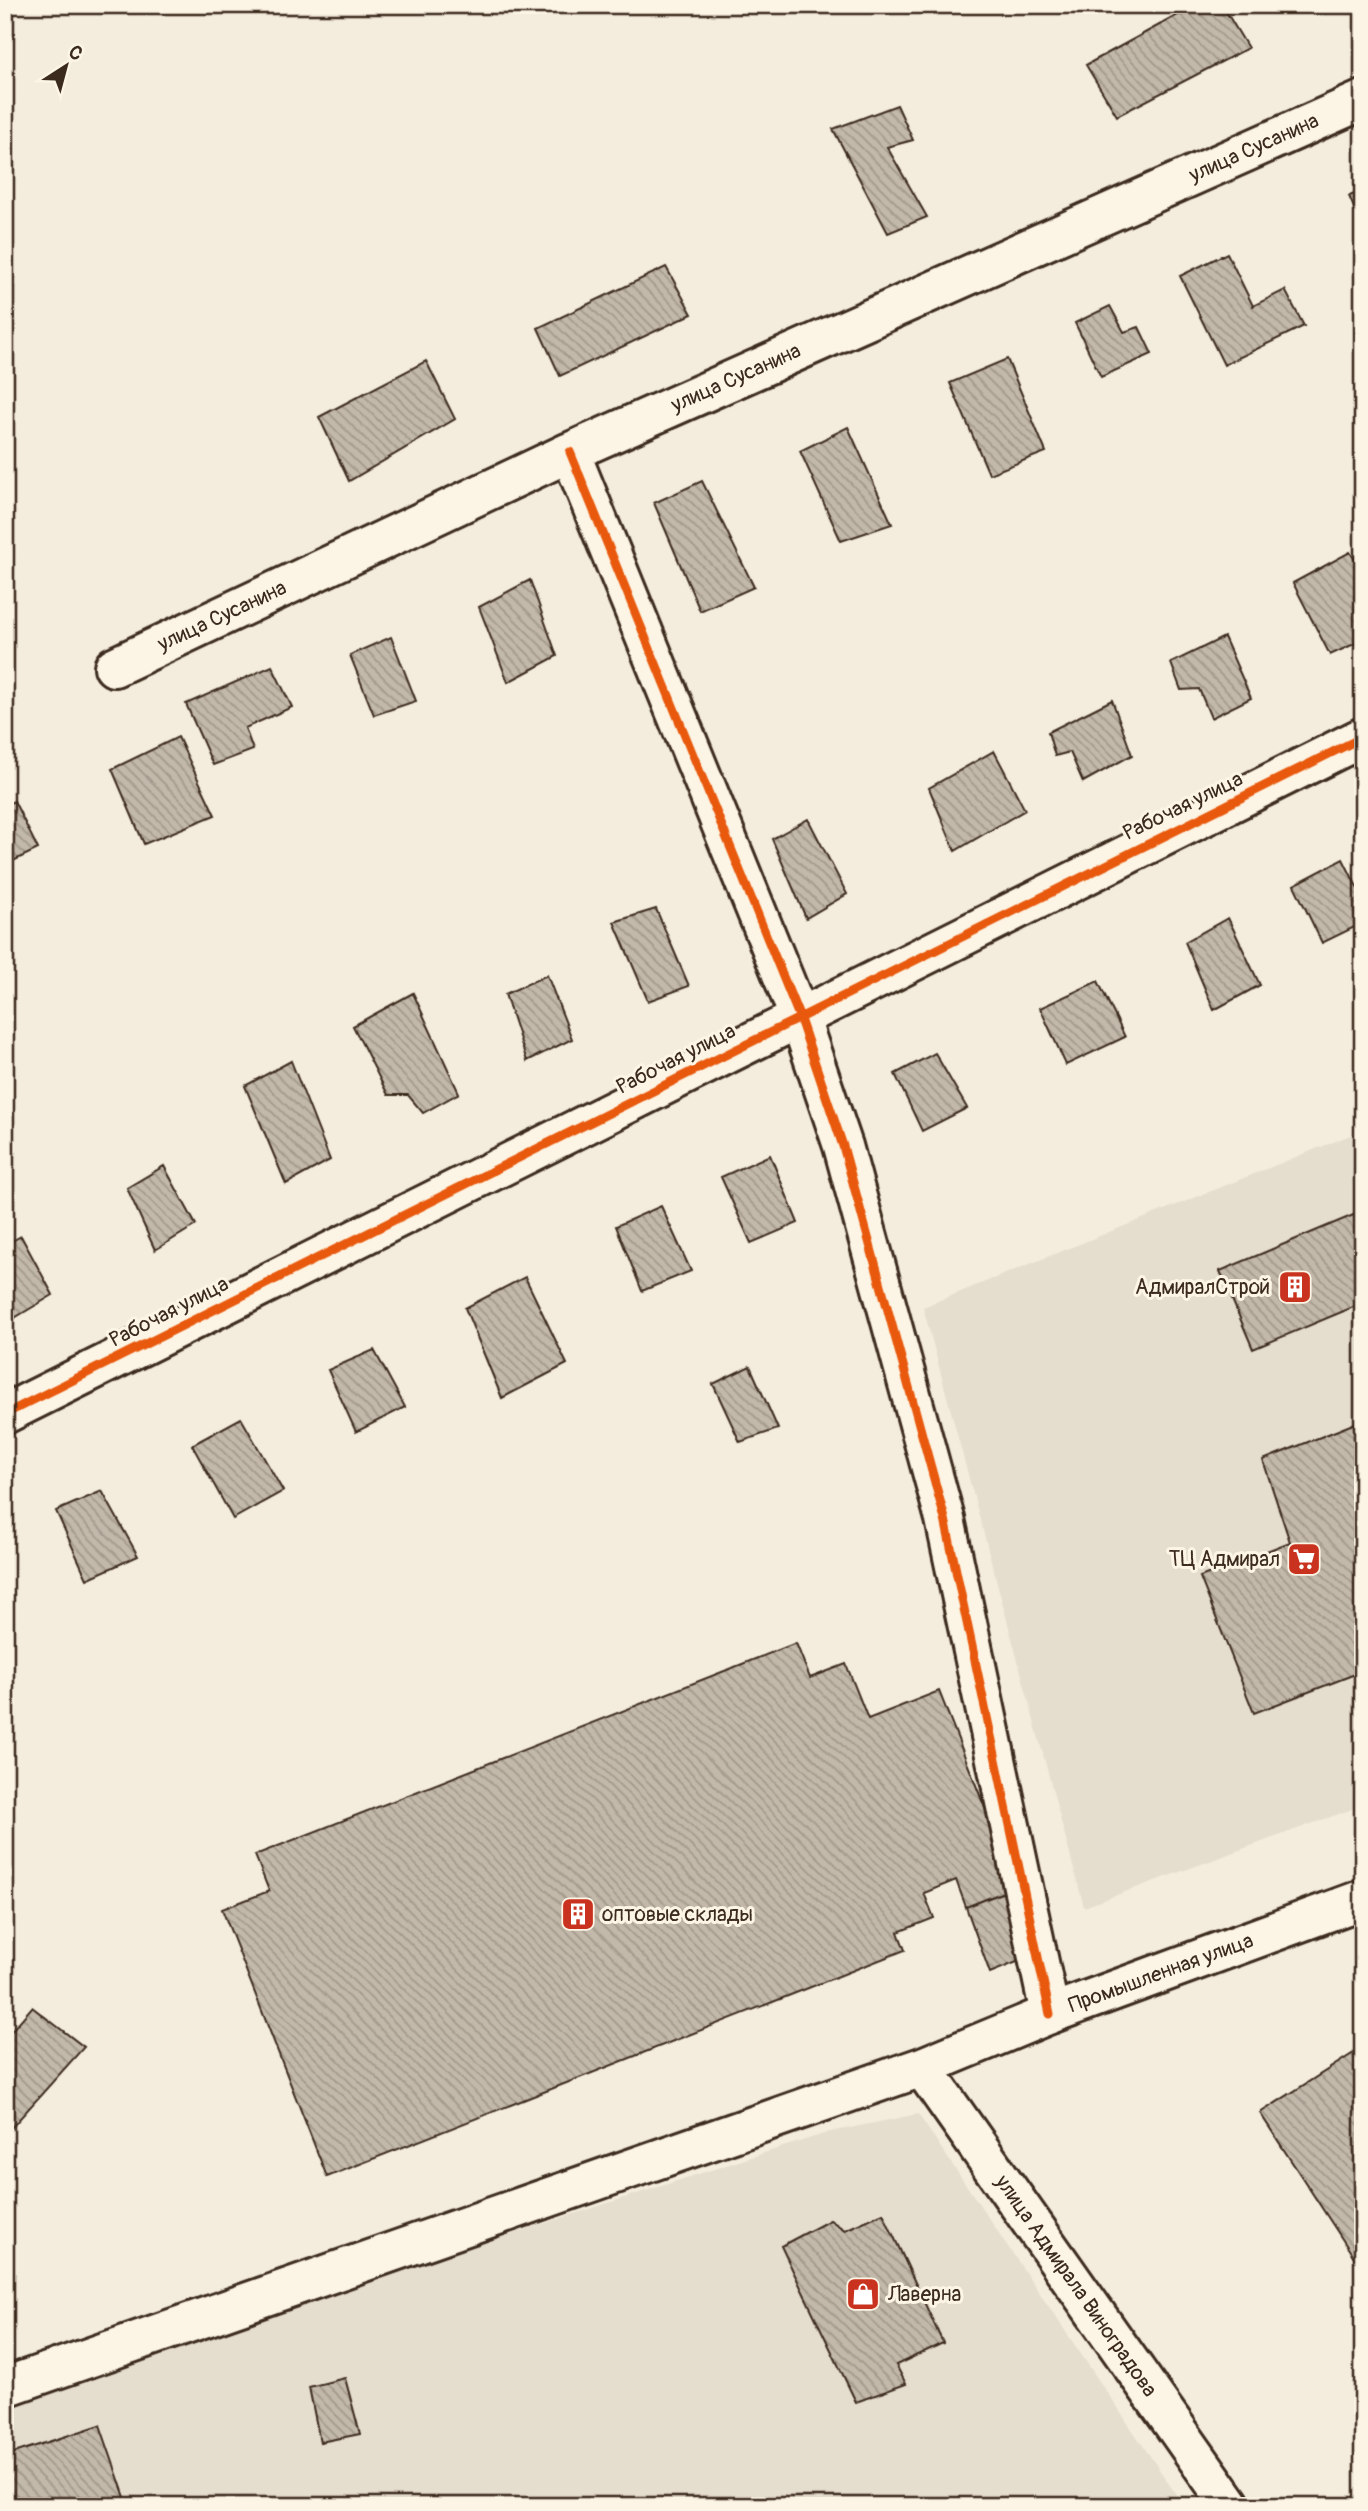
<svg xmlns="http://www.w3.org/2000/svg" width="1368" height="2511" viewBox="0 0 1368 2511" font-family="Pangolin,sans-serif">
<defs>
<pattern id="building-back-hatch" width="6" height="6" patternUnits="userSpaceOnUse" patternTransform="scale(1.75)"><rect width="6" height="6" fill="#c3b9aa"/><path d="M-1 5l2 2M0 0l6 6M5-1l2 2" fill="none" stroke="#a0978a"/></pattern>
</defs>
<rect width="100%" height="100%" fill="#f4eddd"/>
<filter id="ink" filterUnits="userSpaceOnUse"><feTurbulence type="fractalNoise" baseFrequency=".0143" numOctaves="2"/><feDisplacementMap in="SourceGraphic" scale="14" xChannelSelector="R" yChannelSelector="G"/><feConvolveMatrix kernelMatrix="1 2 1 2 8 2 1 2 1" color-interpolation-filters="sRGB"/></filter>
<g filter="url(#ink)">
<!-- built -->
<path fill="#e5ddce" d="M 1363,1130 L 1363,1805 L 1084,1907 L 923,1307 Z
M 918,2114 L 1184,2506 L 5,2506 L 5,2403 L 533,2227 L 830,2132 Z"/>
<!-- building -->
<path fill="url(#building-back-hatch)" stroke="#3b2a1e" stroke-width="2" d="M 1196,5 L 1222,5 L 1248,48 L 1117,116 L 1086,65 Z
M 897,105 L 913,140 L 887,147 L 927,217 L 888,233 L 833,129 Z
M 1363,191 L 1363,229 L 1349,196 Z
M 1227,253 L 1253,306 L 1285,290 L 1304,326 L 1224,365 L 1180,276 Z
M 666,267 L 692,314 L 560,376 L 538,328 Z
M 1363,275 L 1363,292 L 1357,278 Z
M 1110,306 L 1124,332 L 1139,327 L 1152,354 L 1101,377 L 1075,323 Z
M 1007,359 L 1046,452 L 989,474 L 950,383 Z
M 426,361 L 455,419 L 349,481 L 319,417 Z
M 848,427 L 892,524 L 841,541 L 800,451 Z
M 702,481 L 754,587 L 700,611 L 654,503 Z
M 1350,552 L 1363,572 L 1363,640 L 1330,655 L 1293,583 Z
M 530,580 L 557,656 L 508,682 L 479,607 Z
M 391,637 L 416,701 L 374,715 L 350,655 Z
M 1224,637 L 1251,698 L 1211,718 L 1199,689 L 1181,690 L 1171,663 Z
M 272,666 L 292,707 L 245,728 L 253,750 L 213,765 L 186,704 Z
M 1112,700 L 1132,755 L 1083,782 L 1070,752 L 1055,756 L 1048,732 Z
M 178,737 L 215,815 L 144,844 L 112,769 Z
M 994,751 L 1025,810 L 955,851 L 929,788 Z
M 14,801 L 38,849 L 5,865 L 5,805 Z
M 808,819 L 847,894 L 806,918 L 772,839 Z
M 1343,859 L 1363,899 L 1363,923 L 1322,943 L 1294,885 Z
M 656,909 L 689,986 L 648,1001 L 614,922 Z
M 1228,918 L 1260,985 L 1214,1010 L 1185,942 Z
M 547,975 L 572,1039 L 527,1061 L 505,994 Z
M 1098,981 L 1125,1037 L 1066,1065 L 1040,1008 Z
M 413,993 L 459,1093 L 423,1113 L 408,1095 L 388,1095 L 353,1026 Z
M 935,1053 L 967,1108 L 922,1131 L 895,1074 Z
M 291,1061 L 330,1160 L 286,1184 L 245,1086 Z
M 770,1155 L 798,1223 L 751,1243 L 721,1177 Z
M 164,1166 L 196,1225 L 155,1250 L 127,1188 Z
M 661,1206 L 691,1271 L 642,1291 L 616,1226 Z
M 1363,1211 L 1363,1303 L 1253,1349 L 1220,1271 Z
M 21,1236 L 53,1295 L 6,1323 L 5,1245 Z
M 525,1277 L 567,1364 L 502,1398 L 465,1308 Z
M 374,1350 L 405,1407 L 356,1432 L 328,1370 Z
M 750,1366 L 778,1429 L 740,1442 L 713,1384 Z
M 241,1418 L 283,1491 L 233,1519 L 192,1445 Z
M 1363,1420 L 1363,1671 L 1254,1713 L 1200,1577 L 1290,1542 L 1263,1460 Z
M 102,1491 L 138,1556 L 87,1579 L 56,1511 Z
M 796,1643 L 810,1678 L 846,1664 L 868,1719 L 939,1691 L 1016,1887 L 966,1907 L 956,1880 L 924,1893 L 934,1918 L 898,1932 L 905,1950 L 327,2177 L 222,1909 L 269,1891 L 255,1855 Z
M 1009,1890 L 1032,1956 L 990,1973 L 966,1907 Z
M 32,2007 L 84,2047 L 5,2135 L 5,2038 Z
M 1363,2047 L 1363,2271 L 1260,2113 Z
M 883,2213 L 943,2343 L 896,2365 L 906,2384 L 856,2402 L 781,2246 L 830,2220 L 845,2230 Z
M 345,2378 L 360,2434 L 320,2442 L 309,2387 Z
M 100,2425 L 128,2506 L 5,2506 L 5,2456 Z"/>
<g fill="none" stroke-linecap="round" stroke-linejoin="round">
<!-- minor casing -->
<g stroke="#3b2a1e" stroke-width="44">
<path id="minor" d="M 570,452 L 799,1016 L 843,1146 L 945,1519 L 1050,2014
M 114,667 L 570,452 L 1363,100
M 5,1414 L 1363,737"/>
</g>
<!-- tertiary casing -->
<g stroke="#3b2a1e" stroke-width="44">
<path id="tertiary" d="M 922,2067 L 1231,2506
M 5,2387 L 922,2067 L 1050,2014 L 1363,1899"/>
</g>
<!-- minor -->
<use href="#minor" stroke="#fcf5e5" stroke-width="38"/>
<!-- tertiary -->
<use href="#tertiary" stroke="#fcf5e5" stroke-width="38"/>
<!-- cycleway casing -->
<g stroke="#fcf5e5" stroke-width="13">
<path id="cycleway" d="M 570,452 L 799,1016 L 843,1146 L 945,1519 L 1050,2014
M 5,1414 L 1363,737"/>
</g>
<!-- cycleway -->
<use href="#cycleway" stroke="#e8590c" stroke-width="9"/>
</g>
</g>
<!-- icons -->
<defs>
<g id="building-square" transform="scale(1.75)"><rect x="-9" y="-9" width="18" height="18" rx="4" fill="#c8321e" stroke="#fcf5e5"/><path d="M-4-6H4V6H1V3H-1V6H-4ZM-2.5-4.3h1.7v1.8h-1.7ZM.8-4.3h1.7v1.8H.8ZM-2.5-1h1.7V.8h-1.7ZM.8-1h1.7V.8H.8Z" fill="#fff"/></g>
<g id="supermarket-square" transform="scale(1.75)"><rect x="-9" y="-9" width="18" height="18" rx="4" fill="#c8321e" stroke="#fcf5e5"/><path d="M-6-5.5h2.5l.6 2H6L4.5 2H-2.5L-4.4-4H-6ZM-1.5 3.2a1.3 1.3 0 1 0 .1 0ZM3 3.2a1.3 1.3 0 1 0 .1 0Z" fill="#fff"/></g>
<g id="shop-square" transform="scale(1.75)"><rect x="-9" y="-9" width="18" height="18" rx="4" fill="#c8321e" stroke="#fcf5e5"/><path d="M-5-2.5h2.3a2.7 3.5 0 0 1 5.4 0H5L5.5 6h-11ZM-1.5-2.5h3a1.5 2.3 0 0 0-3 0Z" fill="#fff"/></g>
</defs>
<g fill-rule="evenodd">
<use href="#building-square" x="1295" y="1287"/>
<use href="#supermarket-square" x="1304" y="1559"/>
<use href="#building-square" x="578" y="1914"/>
<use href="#shop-square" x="863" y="2294"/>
</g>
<g text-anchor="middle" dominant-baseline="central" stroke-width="6" stroke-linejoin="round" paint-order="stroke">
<!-- street labels -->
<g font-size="21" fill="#3b2a1e" stroke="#fcf5e5">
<text transform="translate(1254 148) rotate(-24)">улица Сусанина</text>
<text transform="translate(736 378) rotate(-24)">улица Сусанина</text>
<text transform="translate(222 616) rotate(-25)">улица Сусанина</text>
<text transform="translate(1183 806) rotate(-26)">Рабочая улица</text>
<text transform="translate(676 1059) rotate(-27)">Рабочая улица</text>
<text transform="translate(169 1312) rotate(-27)">Рабочая улица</text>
<text transform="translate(1161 1973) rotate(-20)">Промышленная улица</text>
<text transform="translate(1076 2286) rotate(55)">улица Адмирала Виноградова</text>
</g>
<!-- poi labels -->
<g font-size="21" fill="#3b2a1e" stroke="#fcf5e5" text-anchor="end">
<text x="1270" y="1287">АдмиралСтрой</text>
<text x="1280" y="1559">ТЦ Адмирал</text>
<text x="602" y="1914" text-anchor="start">оптовые склады</text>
<text x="888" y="2294" text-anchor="start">Лаверна</text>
</g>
</g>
<!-- margin -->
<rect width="1368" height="2511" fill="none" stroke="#fcf5e5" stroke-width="28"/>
<rect x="14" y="14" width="1340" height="2483" fill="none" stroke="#3b2a1e" stroke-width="2.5" filter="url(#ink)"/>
<!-- north arrow -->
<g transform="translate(66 66) rotate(36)" stroke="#fcf5e5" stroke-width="5" paint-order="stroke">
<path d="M0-5L12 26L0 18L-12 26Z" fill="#3b2a1e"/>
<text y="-10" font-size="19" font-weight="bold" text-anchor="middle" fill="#3b2a1e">С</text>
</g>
</svg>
